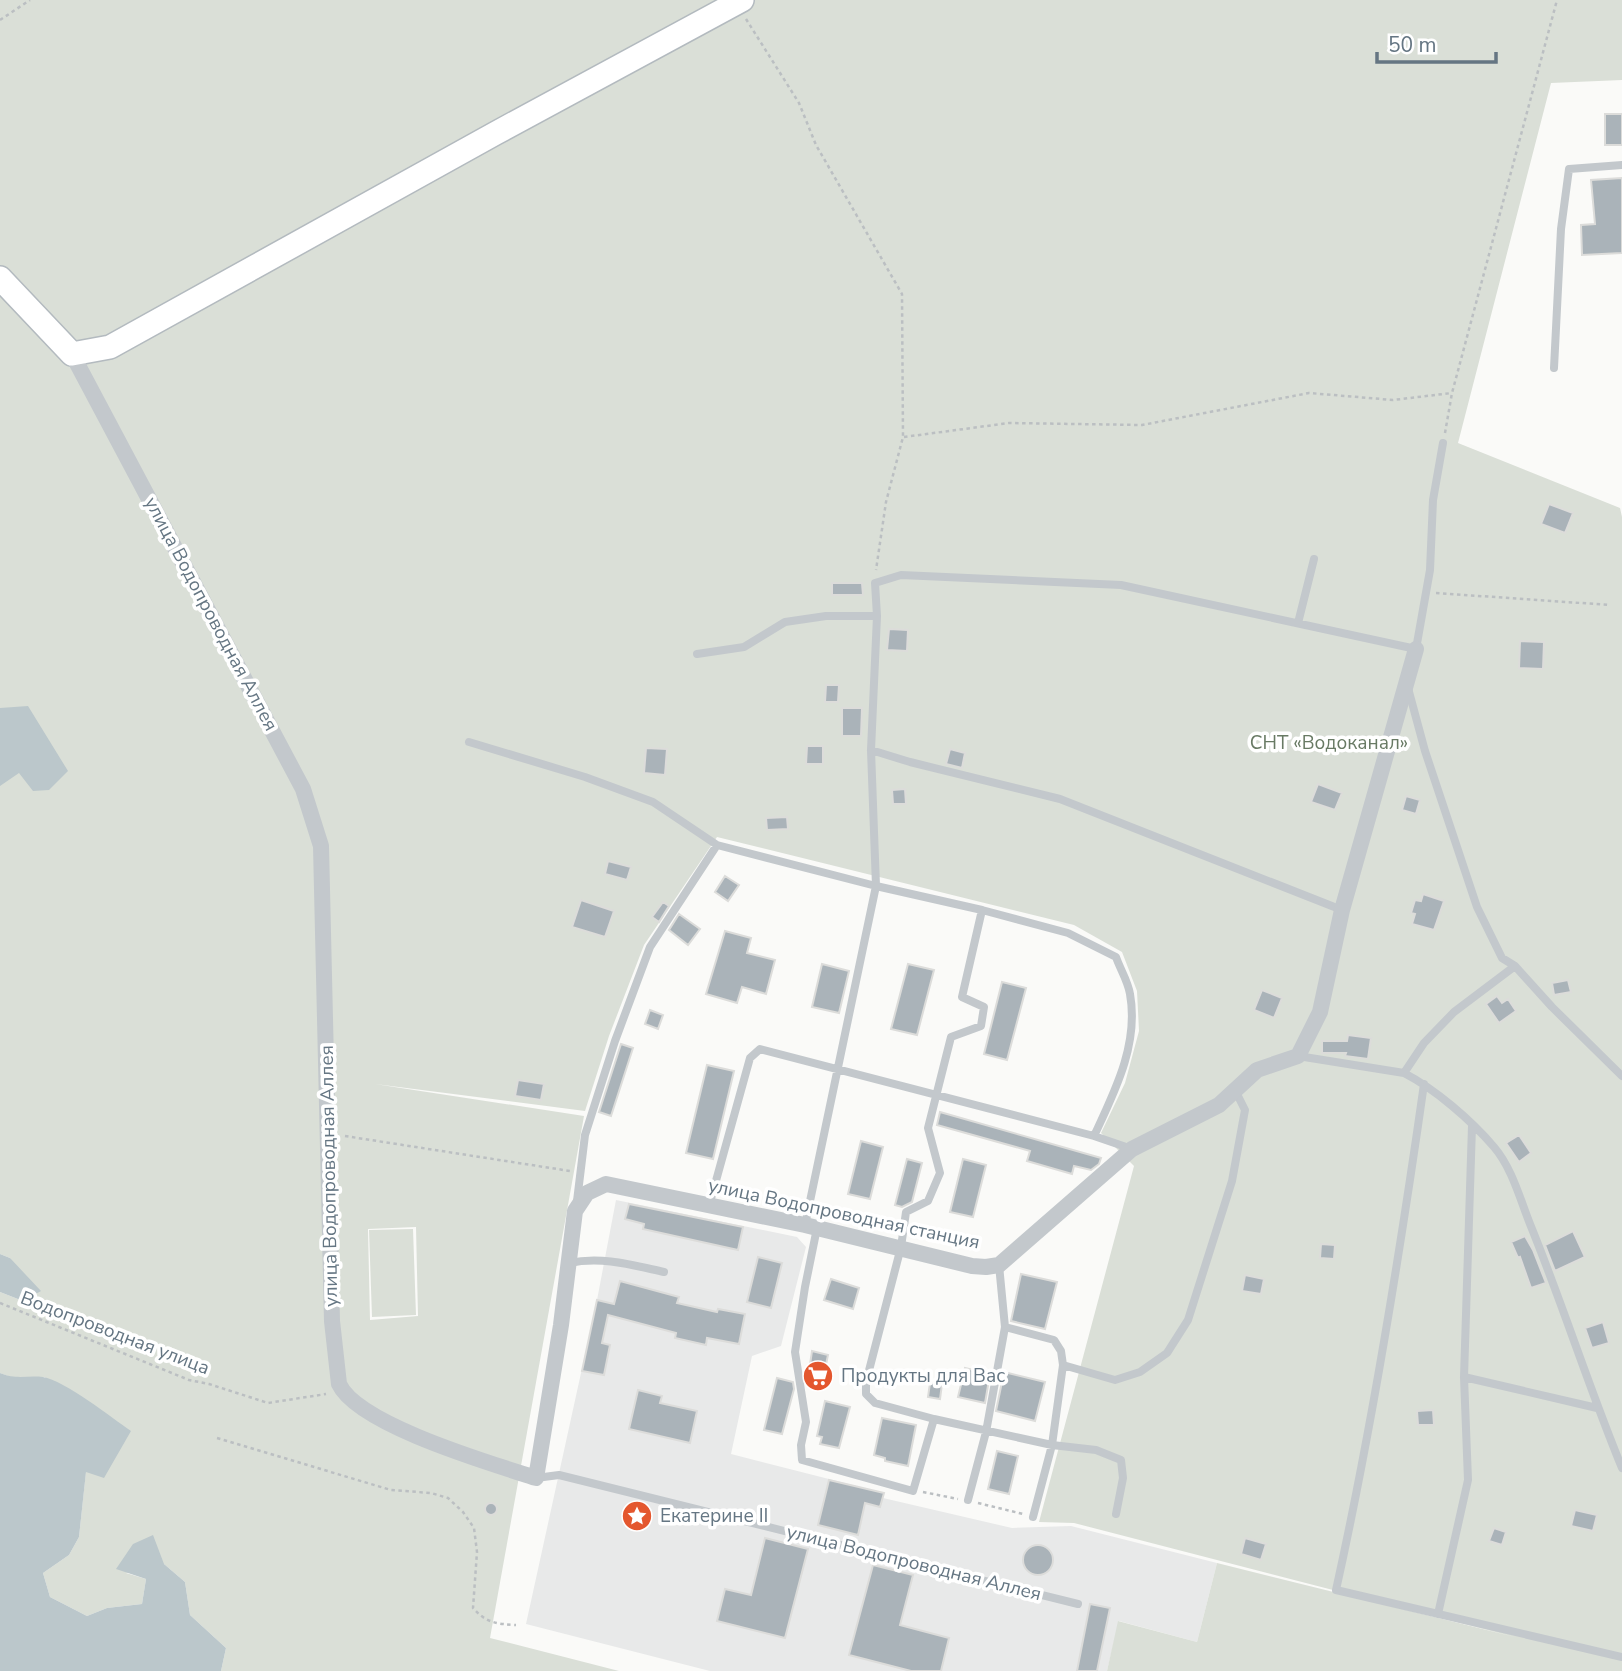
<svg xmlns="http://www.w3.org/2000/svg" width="1622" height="1671" viewBox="0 0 1622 1671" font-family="'Nunito Sans',sans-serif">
<rect width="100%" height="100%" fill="#fafaf8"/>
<!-- built -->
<path fill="#e8e9e9" d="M 616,1200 L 797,1237 L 806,1247 L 781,1346 L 752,1356 L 731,1454 L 884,1493 L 883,1498 L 1012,1528 L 1071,1526 L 1217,1563 L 1197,1642 L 1119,1621 L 1107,1671 L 710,1671 L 526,1624 L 597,1300 Z"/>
<!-- green -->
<path fill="#dadfd7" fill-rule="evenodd" d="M 0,0 L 1622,0 L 1622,80 L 1551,83 L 1458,443 L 1620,508 L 1622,517 L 1622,1671 L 1107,1671 L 1118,1621 L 1197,1642 L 1217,1563 L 1515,1637 L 1074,1523 L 1039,1522 L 1134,1166 L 1101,1133 L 1125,1083 L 1139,1031 L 1137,991 L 1122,952 L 1074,925 L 717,837 L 644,945 L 609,1036 L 585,1111 L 375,1084 L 584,1116 L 490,1638 L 619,1671 L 221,1671 L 226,1648 L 190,1615 L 185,1582 L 164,1564 L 126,1573 L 146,1579 L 142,1604 L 107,1608 L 87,1616 L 50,1597 L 43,1573 L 69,1555 L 79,1537 L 86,1471 L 45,1377 L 13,1378 L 0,1373 L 0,1292 L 23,1301 L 10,1258 L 0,1254 ZM 416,1227 L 418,1316 L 370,1320 L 368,1229 Z
M 413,1229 L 416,1315 L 372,1317 L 369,1230 Z"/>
<!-- water -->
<path fill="#bbc7cb" d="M 28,706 L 68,771 L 49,790 L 33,791 L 19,773 L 0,786 L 0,708 Z
M 0,1254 L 10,1258 L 41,1291 L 23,1301 L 0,1292 Z
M 0,1373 C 17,1380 27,1375 43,1377 C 64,1380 112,1418 131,1431 L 104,1478 L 86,1472 L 79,1537 L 69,1555 L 43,1573 L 50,1597 L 87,1616 L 107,1608 L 142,1604 L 146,1579 L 116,1569 L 133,1544 L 153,1535 L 164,1564 L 185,1582 L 190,1615 L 226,1648 L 221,1671 L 0,1671 Z"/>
<!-- building -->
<path fill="#aab3b9" stroke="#dcdcda" stroke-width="2" d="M 1605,114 L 1622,114 L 1622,145 L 1605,145 Z
M 1622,178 L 1622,253 L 1582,255 L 1581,225 L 1595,224 L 1591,180 Z
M 1549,504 L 1573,513 L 1565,533 L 1541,524 Z
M 832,583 L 862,583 L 863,595 L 832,595 Z
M 889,629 L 908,630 L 907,651 L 887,650 Z
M 1520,641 L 1544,642 L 1543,669 L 1519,668 Z
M 826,685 L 839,685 L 838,702 L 825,702 Z
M 842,708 L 862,708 L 861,736 L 842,736 Z
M 807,746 L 823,746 L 823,764 L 806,764 Z
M 646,748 L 667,749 L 665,775 L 644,773 Z
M 950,749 L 965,753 L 962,768 L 946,764 Z
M 1318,784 L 1342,793 L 1335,810 L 1311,802 Z
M 905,789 L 906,804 L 893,804 L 892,790 Z
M 1406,796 L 1420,800 L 1416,814 L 1402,810 Z
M 787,817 L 788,829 L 767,830 L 766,818 Z
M 608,861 L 631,867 L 627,880 L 605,874 Z
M 725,876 L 739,885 L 728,901 L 715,892 Z
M 1423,894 L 1444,901 L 1434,930 L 1412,924 L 1415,914 L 1411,913 L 1415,900 L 1421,901 Z
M 581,900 L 614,911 L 605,937 L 572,927 Z
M 663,902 L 669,906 L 659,922 L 652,917 Z
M 679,914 L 700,929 L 688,945 L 669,930 Z
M 725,931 L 751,938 L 747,953 L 775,960 L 766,994 L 742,987 L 737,1003 L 706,994 Z
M 822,964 L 849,971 L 839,1013 L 812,1007 Z
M 908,964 L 934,970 L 917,1035 L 891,1029 Z
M 1568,980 L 1571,992 L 1554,995 L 1552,983 Z
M 1002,982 L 1026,988 L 1007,1060 L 984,1054 Z
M 1262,990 L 1282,998 L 1274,1018 L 1254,1010 Z
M 1497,996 L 1502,1003 L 1508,999 L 1516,1011 L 1499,1023 L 1486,1004 Z
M 650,1010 L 663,1015 L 658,1029 L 645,1024 Z
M 1348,1035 L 1371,1038 L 1368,1059 L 1345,1056 L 1346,1053 L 1322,1053 L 1322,1041 L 1347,1041 Z
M 621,1044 L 633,1048 L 611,1116 L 599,1112 Z
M 707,1065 L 734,1071 L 713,1159 L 686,1153 Z
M 518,1080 L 544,1084 L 541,1100 L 515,1096 Z
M 940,1112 L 1101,1158 L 1099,1164 L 1091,1170 L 1074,1166 L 1072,1174 L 1027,1161 L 1030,1151 L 937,1125 Z
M 1519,1135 L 1531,1153 L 1519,1162 L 1506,1143 Z
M 861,1141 L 883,1147 L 870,1199 L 848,1194 Z
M 907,1159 L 922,1163 L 912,1202 L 902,1207 L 895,1205 Z
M 963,1159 L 986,1165 L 973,1217 L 950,1212 Z
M 629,1204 L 743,1227 L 738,1250 L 643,1229 L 644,1224 L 625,1219 Z
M 1573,1231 L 1585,1257 L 1555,1271 L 1545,1245 Z
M 1525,1236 L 1533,1250 L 1546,1283 L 1531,1288 L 1520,1257 L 1518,1258 L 1511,1242 Z
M 1321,1244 L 1335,1245 L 1334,1259 L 1320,1258 Z
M 758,1257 L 782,1263 L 771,1308 L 747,1302 Z
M 1021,1274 L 1057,1282 L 1045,1329 L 1011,1321 Z
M 1245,1275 L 1264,1279 L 1261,1294 L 1242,1291 Z
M 831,1279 L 859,1288 L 853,1309 L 824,1300 Z
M 620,1281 L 679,1297 L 677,1303 L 717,1312 L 718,1309 L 745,1314 L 739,1344 L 707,1338 L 706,1345 L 675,1338 L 676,1333 L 608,1315 L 602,1343 L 610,1345 L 604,1375 L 582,1371 L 597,1300 L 614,1304 Z
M 1603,1322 L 1609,1343 L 1592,1348 L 1585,1328 Z
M 812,1351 L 828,1355 L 821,1388 L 807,1385 Z
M 965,1368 L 990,1374 L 985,1403 L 958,1397 Z
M 1004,1372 L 1045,1382 L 1035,1421 L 996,1411 Z
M 777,1378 L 793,1382 L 794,1389 L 782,1434 L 764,1430 Z
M 930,1383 L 942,1384 L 940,1399 L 928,1397 Z
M 638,1390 L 662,1396 L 660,1403 L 697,1411 L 690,1443 L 629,1429 Z
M 825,1401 L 850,1407 L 839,1448 L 820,1444 L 822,1437 L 817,1436 Z
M 1433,1410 L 1434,1425 L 1418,1425 L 1417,1411 Z
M 882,1418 L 916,1425 L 908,1466 L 885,1461 L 885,1458 L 874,1455 Z
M 997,1451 L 1018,1456 L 1009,1494 L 988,1489 Z
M 829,1480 L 884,1493 L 880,1507 L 865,1503 L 858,1535 L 818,1525 Z
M485 1509a6 6 0 1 1 12 0a6 6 0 1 1-12 0Z
M 1575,1510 L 1597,1515 L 1593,1531 L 1571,1526 Z
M 1494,1528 L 1506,1532 L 1502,1545 L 1489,1541 Z
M 765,1538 L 808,1549 L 785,1638 L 717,1621 L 725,1589 L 751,1595 Z
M 1245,1538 L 1266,1544 L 1261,1560 L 1241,1554 Z
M1023 1560a15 15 0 1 1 30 0a15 15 0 1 1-30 0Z
M 873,1565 L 913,1575 L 900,1625 L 949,1638 L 941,1671 L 911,1671 L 849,1655 Z
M 1090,1604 L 1110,1608 L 1097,1671 L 1077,1671 Z"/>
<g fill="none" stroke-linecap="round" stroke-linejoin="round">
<!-- secondary casing -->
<g stroke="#b3babf" stroke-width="26">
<path id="secondary" d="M 0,278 L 72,354 L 110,347 L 496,133 L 742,0"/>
</g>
<!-- path -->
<path stroke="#bbbfc2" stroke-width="2.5" stroke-dasharray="3.5 3.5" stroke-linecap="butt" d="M 746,19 L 799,103 L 816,145 L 902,294 L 903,437 L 886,502 L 876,570
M 0,20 L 30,0
M 1445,433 L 1452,393 L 1557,0
M 904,437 L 1009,423 L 1142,425 L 1309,393 L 1393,400 L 1452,393
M 1436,593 L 1610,605
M 345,1136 L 570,1171
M 0,1303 L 189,1380 L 209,1384 L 268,1403 L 326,1394
M 217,1438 L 391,1490 L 431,1493 L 448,1498 L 463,1512 L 474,1528 L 477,1552 L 473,1608 C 486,1623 497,1624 516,1625
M 923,1492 L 958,1499
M 978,1503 L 1023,1514"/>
<!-- lane -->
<path stroke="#c3c8cc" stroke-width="8" d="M 1554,368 L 1561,229 L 1569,169 L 1622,165
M 1298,623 L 1314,559
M 697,654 L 744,647 L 785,622 L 826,616 L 877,616
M 469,742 L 585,777 L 653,802 L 717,845
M 871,750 L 910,762 L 1060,799 L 1342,910
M 982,910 L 1068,933 L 1116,957 C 1120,969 1128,981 1130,994 C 1139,1044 1115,1091 1094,1136
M 1515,966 L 1552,1007 L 1622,1076
M 1298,1056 L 1404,1073 L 1424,1043 L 1454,1012 L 1515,966 L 1502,958 L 1477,907 L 1425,751 L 1408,688
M 1404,1073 C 1435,1089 1471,1120 1494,1147 C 1512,1168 1520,1199 1530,1224 C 1563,1305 1589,1388 1622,1468
M 1424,1084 C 1400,1253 1373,1423 1336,1590 L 1622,1657
M 577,1201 L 585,1135 L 615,1041 L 650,947 L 717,845 L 876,886 L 871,750 L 877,616 L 875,583 L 901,575 L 1121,585 L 1416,649 L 1430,570 L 1433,500 L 1443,443
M 709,1206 L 750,1058 L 760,1049 L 1094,1136 L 1132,1149
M 805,1225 L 876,886 L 982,910 L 962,997 L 984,1007 L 981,1026 L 951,1037 L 928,1128 L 940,1173 L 928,1201 L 906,1212 L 901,1247 L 866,1382 L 866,1394 L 875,1403 L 934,1419 L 1052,1445 L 1096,1450 L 1121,1460 L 1123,1478 L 1116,1514
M 817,1228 L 805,1287 L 795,1352 L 806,1422 L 801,1445 L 802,1460 L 913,1491 L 934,1419
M 569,1263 C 602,1256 632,1265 664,1272
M 1005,1327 L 1054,1340 L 1061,1351 L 1063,1365 L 1052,1445 L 1033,1517
M 1063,1365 L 1115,1380 L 1140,1372 L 1167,1353 L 1188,1320 L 1232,1181 L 1245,1110 L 1235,1090
M 1464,1377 L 1597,1408
M 536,1478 L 559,1475 L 1078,1604
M 968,1500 L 986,1432 L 1005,1327 L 999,1265
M 1438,1614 L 1468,1480 L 1464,1377 L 1472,1126"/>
<!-- street -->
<path stroke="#c3c8cc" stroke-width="16" d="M 72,354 L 303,789 L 321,846 L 332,1321 L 339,1384 C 358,1425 493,1464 536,1478 L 561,1325 L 575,1211 L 587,1193 L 606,1184 L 805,1225 L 972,1266 L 986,1267 L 999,1265 L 1132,1149 L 1219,1105 L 1257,1070 L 1298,1056 L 1320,1012 L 1342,910 L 1416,649"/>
<!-- secondary -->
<use href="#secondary" stroke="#fff" stroke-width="23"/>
</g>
<!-- icons -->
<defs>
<g id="supermarket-disc" transform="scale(1.575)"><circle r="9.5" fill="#e4572e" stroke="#fff"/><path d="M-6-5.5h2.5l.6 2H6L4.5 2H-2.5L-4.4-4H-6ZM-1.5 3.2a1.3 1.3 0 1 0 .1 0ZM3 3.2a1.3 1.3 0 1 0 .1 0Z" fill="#fff"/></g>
<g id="sight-disc" transform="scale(1.575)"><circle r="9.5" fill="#e4572e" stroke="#fff"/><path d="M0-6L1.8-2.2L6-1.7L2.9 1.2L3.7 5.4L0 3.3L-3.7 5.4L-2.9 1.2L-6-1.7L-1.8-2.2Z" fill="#fff"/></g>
</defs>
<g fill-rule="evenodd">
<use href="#supermarket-disc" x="818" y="1376"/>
<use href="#sight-disc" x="637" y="1516"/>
</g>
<g text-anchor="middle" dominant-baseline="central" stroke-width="7" stroke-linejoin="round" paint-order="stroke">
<!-- street labels -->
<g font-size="19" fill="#657683" stroke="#fff">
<text transform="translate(211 614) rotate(62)">улица Водопроводная Аллея</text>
<text transform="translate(329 1176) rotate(-91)">улица Водопроводная Аллея</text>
<text transform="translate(844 1214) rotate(12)">улица Водопроводная станция</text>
<text transform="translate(115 1333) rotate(21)">Водопроводная улица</text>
<text transform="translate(914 1563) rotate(14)">улица Водопроводная Аллея</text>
</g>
<!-- park labels -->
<g font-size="19" fill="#687a64" stroke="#fff">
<text x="1329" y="743">СНТ «Водоканал»</text>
</g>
<!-- poi labels -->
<g font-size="19" fill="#657683" stroke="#fff" text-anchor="start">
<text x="841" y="1376">Продукты для Вас</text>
<text x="660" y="1516">Екатерине II</text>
</g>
</g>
<!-- scale -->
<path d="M1377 52v10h119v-10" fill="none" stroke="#657683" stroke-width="3.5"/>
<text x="1388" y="52" font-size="21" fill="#657683" stroke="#ffffff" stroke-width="5" paint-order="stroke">50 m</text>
</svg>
